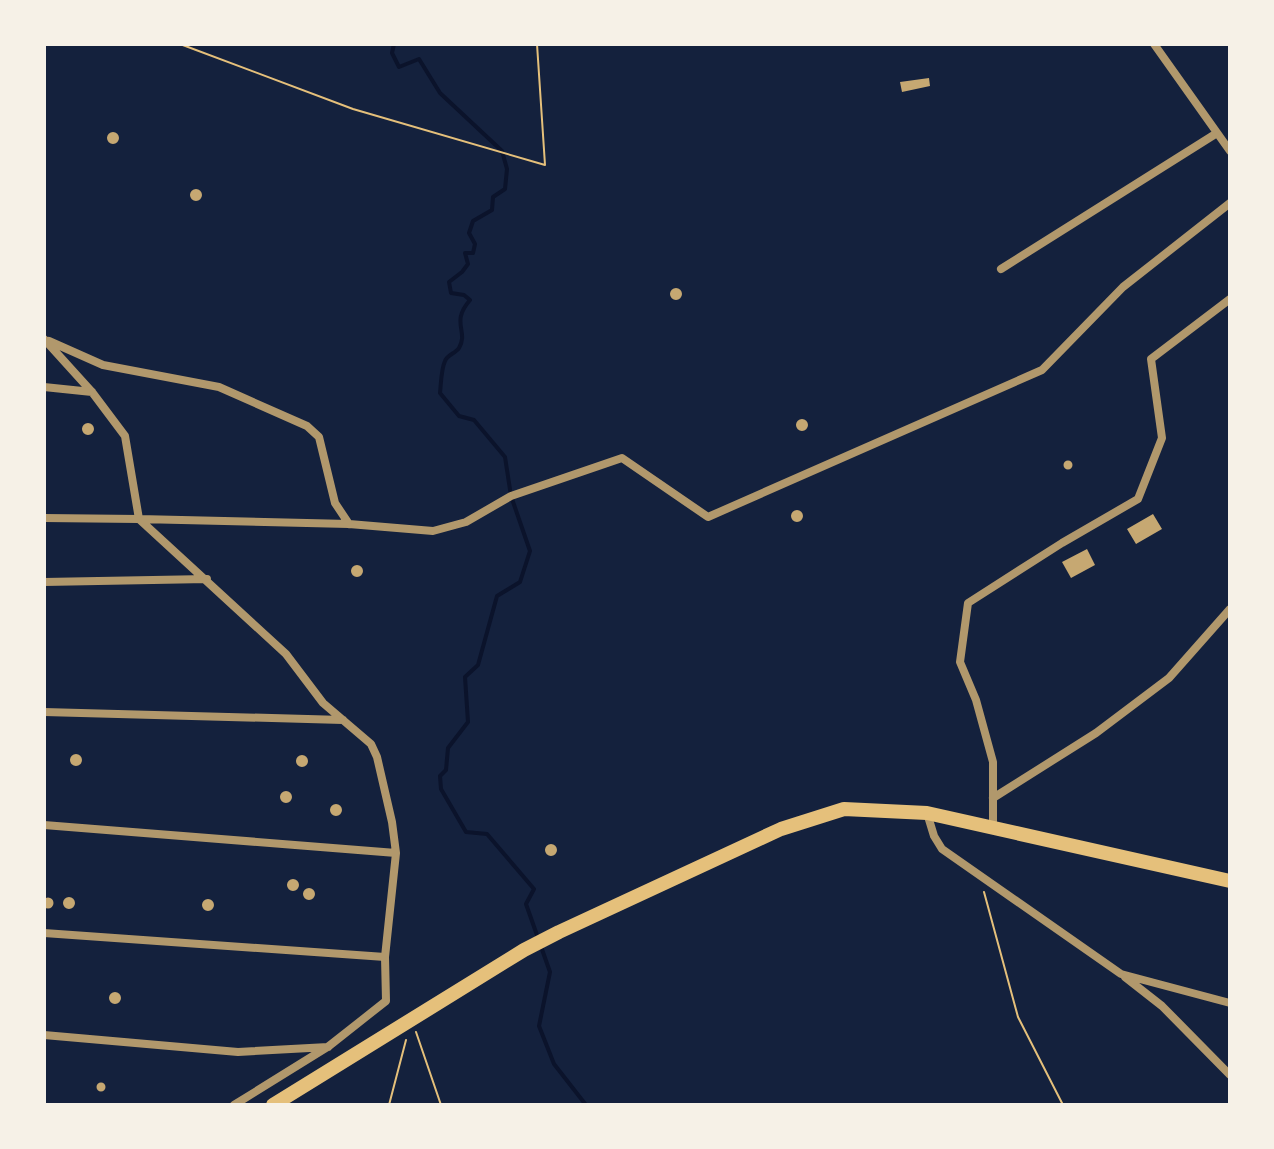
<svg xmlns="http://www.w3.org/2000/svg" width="1274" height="1149" viewBox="0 0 1274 1149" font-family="Raleway,sans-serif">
<rect width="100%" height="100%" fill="#14213d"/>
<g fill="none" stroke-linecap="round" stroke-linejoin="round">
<!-- stream -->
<path stroke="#0b132b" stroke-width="4" d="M 394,44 L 392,53 L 399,67 L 419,59 L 440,93 L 502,151 L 507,169 L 505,189 L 493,197 L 492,210 L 473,221 L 469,233 L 475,244 L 473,253 L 465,253 L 468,264 L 462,272 L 449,282 L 451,293 L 464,295 L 470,300 C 450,323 469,331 459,348 C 456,353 447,355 445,361 C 441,370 441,384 440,393 L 459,416 L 474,420 L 505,457 L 511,496 L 530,551 L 520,582 L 497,596 L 478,665 L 465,677 L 468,722 L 448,748 L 446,770 L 440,776 L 441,789 L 466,832 L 487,834 L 534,889 L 526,904 L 550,972 L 539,1026 L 554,1064 L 586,1105"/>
</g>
<!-- building -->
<path fill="#c6a872" d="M 929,78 L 930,86 L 902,92 L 900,82 Z
M107 138a6 6 0 1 1 12 0a6 6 0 1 1-12 0Z
M190 195a6 6 0 1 1 12 0a6 6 0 1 1-12 0Z
M670 294a6 6 0 1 1 12 0a6 6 0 1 1-12 0Z
M796 425a6 6 0 1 1 12 0a6 6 0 1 1-12 0Z
M82 429a6 6 0 1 1 12 0a6 6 0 1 1-12 0Z
M1063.5 465a4.5 4.5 0 1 1 9 0a4.5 4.5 0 1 1-9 0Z
M791 516a6 6 0 1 1 12 0a6 6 0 1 1-12 0Z
M 1153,514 L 1162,529 L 1136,544 L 1127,529 Z
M 1087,549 L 1095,565 L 1071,578 L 1062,562 Z
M351 571a6 6 0 1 1 12 0a6 6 0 1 1-12 0Z
M70 760a6 6 0 1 1 12 0a6 6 0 1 1-12 0Z
M296 761a6 6 0 1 1 12 0a6 6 0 1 1-12 0Z
M280 797a6 6 0 1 1 12 0a6 6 0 1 1-12 0Z
M330 810a6 6 0 1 1 12 0a6 6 0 1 1-12 0Z
M545 850a6 6 0 1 1 12 0a6 6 0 1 1-12 0Z
M287 885a6 6 0 1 1 12 0a6 6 0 1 1-12 0Z
M303 894a6 6 0 1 1 12 0a6 6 0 1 1-12 0Z
M63 903a6 6 0 1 1 12 0a6 6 0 1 1-12 0Z
M42.5 903a5.5 5.5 0 1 1 11 0a5.5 5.5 0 1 1-11 0Z
M202 905a6 6 0 1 1 12 0a6 6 0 1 1-12 0Z
M109 998a6 6 0 1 1 12 0a6 6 0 1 1-12 0Z
M96.5 1087a4.5 4.5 0 1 1 9 0a4.5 4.5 0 1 1-9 0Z"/>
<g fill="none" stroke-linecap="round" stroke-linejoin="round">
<!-- path -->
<path stroke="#e5c07b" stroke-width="2" d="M 180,44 L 353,109 L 545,165 L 537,44
M 984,892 L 1018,1017 L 1063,1105
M 416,1032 L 441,1105
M 389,1105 L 406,1040"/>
<!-- minor -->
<path stroke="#b1986c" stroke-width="8" d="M 1154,44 L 1230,151
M 1001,269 L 1217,133
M 44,339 L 92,392 L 125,436 L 139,519 L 349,524 L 433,531 L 466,522 L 511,496 L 622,458 L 708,517 L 1042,370 L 1123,287 L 1230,203
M 49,341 L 103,365 L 219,387 L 307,426 L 319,437 L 335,503 L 349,524
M 44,387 L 92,392
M 44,518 L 139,519 L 286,654 L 323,703 L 371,744 L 377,757 L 392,822 L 396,853 L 385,957 L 386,1001 L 329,1046 L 234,1105
M 44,582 L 207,579
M 44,712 L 343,720
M 993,798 L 1096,733 L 1169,678 L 1230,609
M 927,813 L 934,836 L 942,849 L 1121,974 L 1230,1003
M 44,825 L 396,853
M 993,828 L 993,762 L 976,700 L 960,662 L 968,603 L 1062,543 L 1138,499 L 1162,438 L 1151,359 L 1230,299
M 44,933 L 385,957
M 1125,977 L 1162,1006 L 1230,1075
M 44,1035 L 238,1052 L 328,1047"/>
<!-- trunk -->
<path stroke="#e5c07b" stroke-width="14" d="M 273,1105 L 524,950 L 559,932 L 781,829 L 844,809 L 927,813 L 1230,881"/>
</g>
<!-- border -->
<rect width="1274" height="1149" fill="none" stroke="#f6f1e7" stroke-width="92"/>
</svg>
